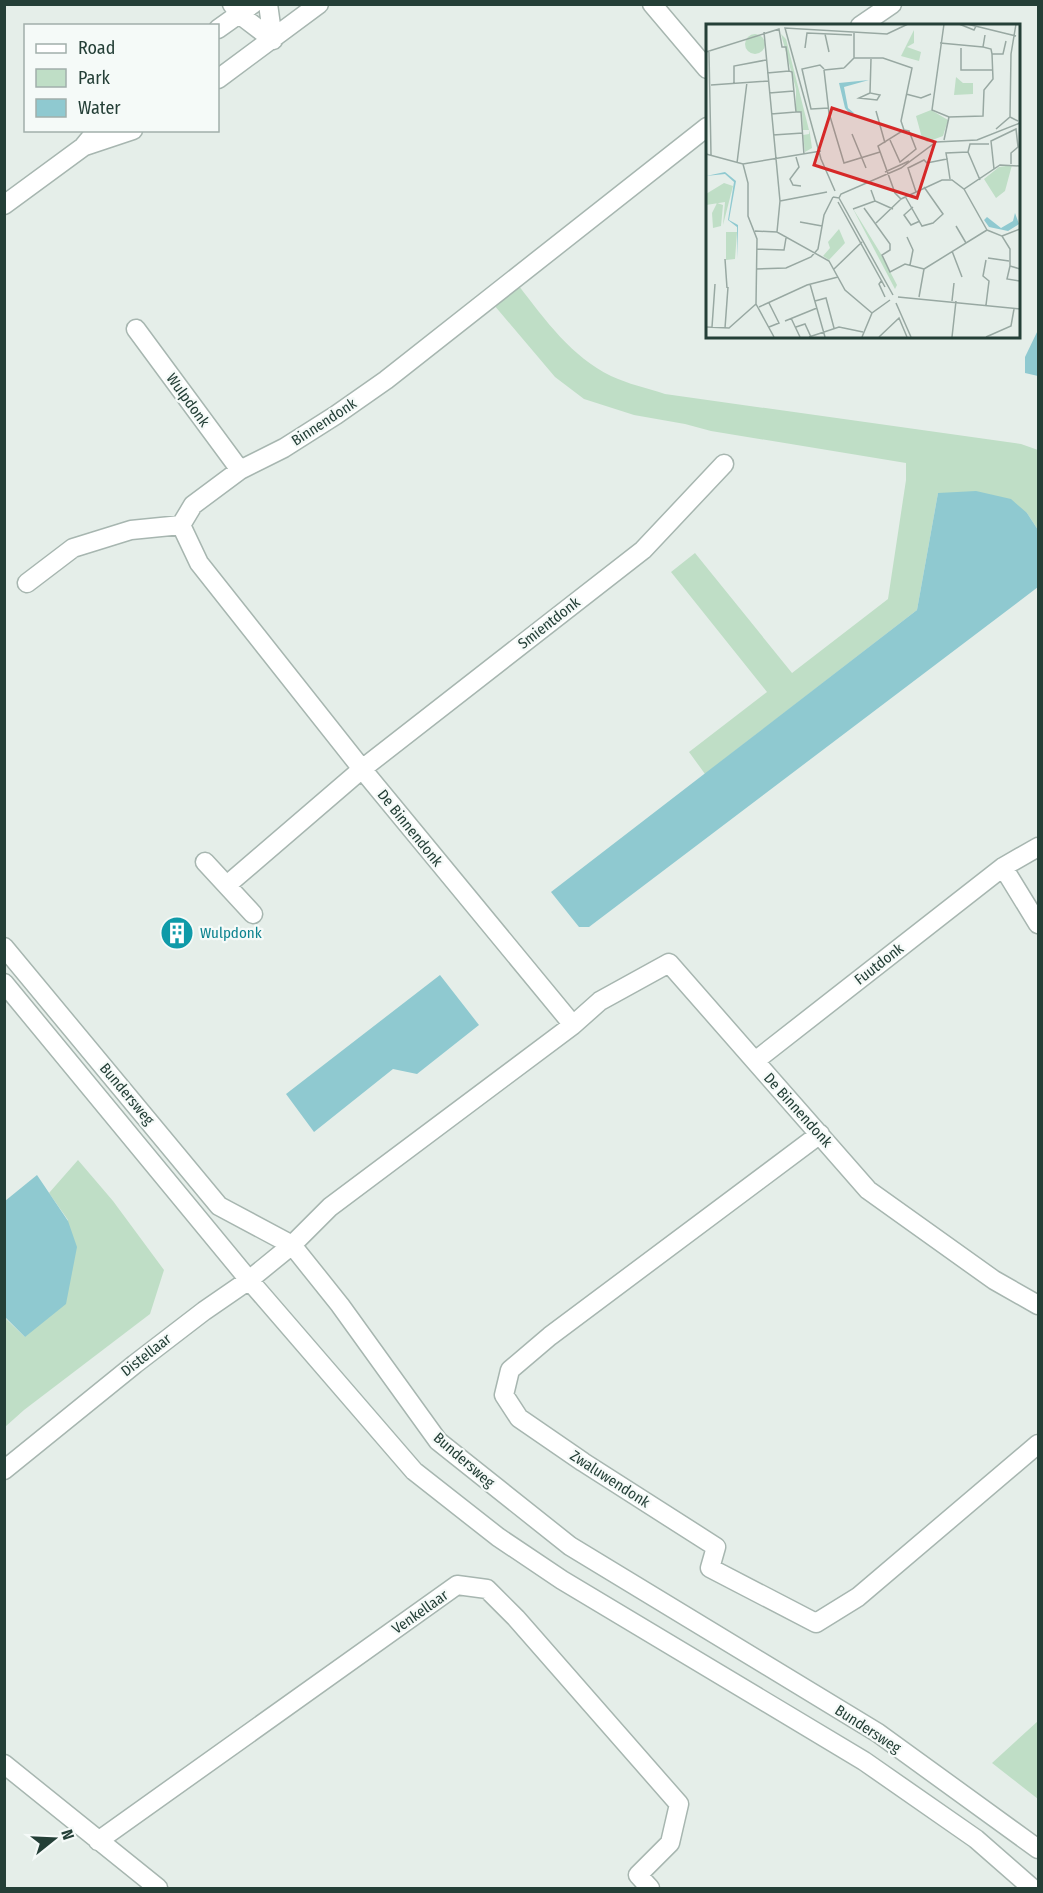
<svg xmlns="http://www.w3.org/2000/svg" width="1043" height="1893" viewBox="0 0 1043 1893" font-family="'Fira Sans Condensed',sans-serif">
<rect width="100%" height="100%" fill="#e5eee9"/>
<!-- green -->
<path fill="#bfdec6" d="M 519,286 C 545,320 572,357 611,376 C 628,384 647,388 665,394 L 1021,444 L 1038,450 L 1038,530 L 1027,513 L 938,493 L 917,610 L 705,774 L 689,752 L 767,692 L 671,572 L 695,553 L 792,673 L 888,599 L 906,480 L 906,463 L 711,431 L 685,424 L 634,415 L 584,399 L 555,377 L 494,305 Z
M 78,1160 L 113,1201 L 164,1270 L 150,1314 L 24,1410 L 5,1427 L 4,1317 L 25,1337 L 68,1220 L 49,1193 Z
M 1038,1721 L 1038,1799 L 992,1763 Z"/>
<!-- water -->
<path fill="#8fc9d0" d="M 1038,330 L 1038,376 L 1025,373 L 1025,357 Z
M 976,491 L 1011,499 L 1027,513 L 1038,530 L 1038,587 L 589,927 L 579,927 L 551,892 L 917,610 L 938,493 Z
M 440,975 L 479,1025 L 417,1074 L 393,1069 L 314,1132 L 286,1094 Z
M 37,1175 L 68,1221 L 77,1247 L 66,1304 L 25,1337 L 5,1317 L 5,1201 Z"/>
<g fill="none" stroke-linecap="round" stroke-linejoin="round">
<!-- minor casing -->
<g stroke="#a7b6b0" stroke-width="21">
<path id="minor" d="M 232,4 L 239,14 L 273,40
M 268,4 L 273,40
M 652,4 L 707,69
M 860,26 L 892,4
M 218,29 L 253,4
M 218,79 L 319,4
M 85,146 L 133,130
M 4,205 L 83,147 L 97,130
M 136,329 L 240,470
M 27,583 L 73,548 L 131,530 L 181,525
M 205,862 L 253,914
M 1003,867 L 1038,924
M 227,885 L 362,769 L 643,550 L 724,464
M 4,947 L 219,1206 L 292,1245 L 340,1305 L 438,1441 L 570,1546 L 878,1733 L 1038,1849
M 4,983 L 249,1280 L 414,1471 L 498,1537 L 562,1580 L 864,1761 L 976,1839 L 1032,1888
M 573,1025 L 362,769 L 199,563 L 181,525 L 193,505 L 240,470 L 284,448 L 336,415 L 386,380 L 707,127
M 755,1061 L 1003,867 L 1038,847
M 820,1134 L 550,1336 L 510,1370 L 504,1395 L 519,1418 L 583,1462 L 716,1547 L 710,1568 L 816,1623 L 858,1597 L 1038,1444
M 4,1470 L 135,1364 L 204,1311 L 249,1280 L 292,1245 L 330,1207 L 573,1025 L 600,1001 L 669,963 L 868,1190 L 994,1280 L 1038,1305
M 4,1764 L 158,1888
M 98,1841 L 457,1585 L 487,1589 L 516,1618 L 679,1804 L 670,1843 L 638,1875 L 650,1888"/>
</g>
<!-- minor -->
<use href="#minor" stroke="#fff" stroke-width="18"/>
</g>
<!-- icons -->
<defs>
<g id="building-disc" transform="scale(1.725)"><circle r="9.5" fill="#0f9aa8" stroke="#f5faf8"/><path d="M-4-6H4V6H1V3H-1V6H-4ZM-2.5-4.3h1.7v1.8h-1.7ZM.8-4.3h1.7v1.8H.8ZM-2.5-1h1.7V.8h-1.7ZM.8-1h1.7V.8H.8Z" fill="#fff"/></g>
</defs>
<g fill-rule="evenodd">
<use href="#building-disc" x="177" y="933"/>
</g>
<g text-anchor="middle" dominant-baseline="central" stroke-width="4.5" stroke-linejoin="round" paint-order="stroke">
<!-- street labels -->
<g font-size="15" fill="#243f37" stroke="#f5faf8">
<text transform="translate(188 400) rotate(54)">Wulpdonk</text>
<text transform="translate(324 422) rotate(-33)">Binnendonk</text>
<text transform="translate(549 623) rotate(-38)">Smientdonk</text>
<text transform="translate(410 828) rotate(51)">De Binnendonk</text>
<text transform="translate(879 964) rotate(-38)">Fuutdonk</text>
<text transform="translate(127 1094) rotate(50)">Bundersweg</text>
<text transform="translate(798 1110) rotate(48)">De Binnendonk</text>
<text transform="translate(146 1355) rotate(-38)">Distellaar</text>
<text transform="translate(464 1460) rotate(41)">Bundersweg</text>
<text transform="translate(610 1479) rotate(33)">Zwaluwendonk</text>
<text transform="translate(420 1612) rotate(-35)">Venkellaar</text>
<text transform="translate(868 1729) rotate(33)">Bundersweg</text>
</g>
<!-- culture labels -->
<g font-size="15" fill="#0d838f" stroke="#f5faf8" text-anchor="start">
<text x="200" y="933">Wulpdonk</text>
</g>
</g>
<!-- overview -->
<g transform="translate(706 24)">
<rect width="314" height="314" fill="#e5eee9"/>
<path d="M 208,6 L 208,19 L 201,23 L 215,28 L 213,37 L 195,32 ZM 75,10 L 80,15 L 104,110 L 106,124 L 99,128 L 97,111 L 103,110 L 103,106 L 97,106 L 96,88 L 90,88 L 90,65 ZM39 20a10 10 0 1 1 20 0a10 10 0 1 1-20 0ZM 250,53 L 257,59 L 267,59 L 267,70 L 248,71 ZM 225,86 L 242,96 L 237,112 L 221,118 L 216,114 L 210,92 ZM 306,141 L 299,167 L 290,174 L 278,155 L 293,143 ZM 18,159 L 27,162 L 17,201 L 19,178 L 0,181 L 0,170 ZM 11,179 L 17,181 L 15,202 L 7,204 L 6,189 ZM 146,183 L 175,230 L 191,261 L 189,265 ZM 133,205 L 139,219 L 123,236 L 117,232 L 124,224 L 122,218 ZM 20,208 L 31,208 L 29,235 L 20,236 Z" fill="#bfdec6"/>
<path d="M 163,56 L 138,63 L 142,84 L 148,89 L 145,91 L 139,84 L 133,59 ZM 19,148 L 30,157 L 23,196 L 32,201 L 32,234 L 31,203 L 22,196 L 28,158 L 19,150 L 0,152 ZM 309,189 L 313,200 L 302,207 L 283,203 L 278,196 L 281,193 L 295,204 L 307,197 Z" fill="#8fc9d0"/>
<path fill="none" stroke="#98a8a2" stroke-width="1.5" d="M 238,0 L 226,86 L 243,93 L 277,92 L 278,66 L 287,55 L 286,30M 253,0 L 268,6 L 270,2M 261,0 L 310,12M 58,8 L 74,177 L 71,208M 148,8 L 148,34M 119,10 L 123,28M 279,11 L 277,23 L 285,25 L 286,30 L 297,30 L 300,17M 234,19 L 277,23M 99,24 L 101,9 L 146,11M 255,24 L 255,46 L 287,46M 0,28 L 73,5 L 76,23 L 80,23 L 83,47 L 86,48 L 90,88 L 95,88 L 98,131M 3,28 L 5,131M 138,44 L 148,34 L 177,34 L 206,44 L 195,97 L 198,106 L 172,122 L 189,169 L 195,175 L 236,156 L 246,156 L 258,165 L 294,141 L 314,142M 118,45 L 114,41 L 96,45 L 105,85 L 123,84M 118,46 L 123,89 L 138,139 L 174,128M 118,46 L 138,44M 61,49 L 83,47M 28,59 L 28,42 L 60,36M 5,61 L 62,57M 63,69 L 88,67M 164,69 L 153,74 L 171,76 L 174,71 L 164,69 L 165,35M 200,70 L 215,74 L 225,70M 170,87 L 179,119M 65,90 L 90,88M 304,93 L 305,30 L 310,0M 290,105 L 304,93 L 312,97M 146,110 L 160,144M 67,111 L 97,109M 184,116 L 194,138 L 210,125 L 203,107 L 198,106M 238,116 L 243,93M 262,128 L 264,120 L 283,120M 0,130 L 37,140 L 115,127M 90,133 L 93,143 L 84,155 L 87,161 L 95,162M 241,135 L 240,129 L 262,128 L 274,156M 31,139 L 41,58M 288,145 L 285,117 L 310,105 L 312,123 L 305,129 L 305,140M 179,148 L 203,137M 258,165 L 281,206M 165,166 L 169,177 L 187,185M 129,167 L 115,135 L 79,4 L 181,10 L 202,0M 210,168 L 202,144 L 218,136 L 221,139 L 241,135 L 244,155M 127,173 L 133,174 L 135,170 L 195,144 L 230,118 L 271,116 L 314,99M 133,174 L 187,271M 200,174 L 216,202 L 227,199 L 237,190 L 218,163M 74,177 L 121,168M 132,178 L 179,263M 207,183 L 198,191 L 205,201 L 214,197M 158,184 L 184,220 L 184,226 L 176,231 L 184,248 L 199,240 L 218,245M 147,185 L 169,177M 94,198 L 116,202M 170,199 L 195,175M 250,202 L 260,219M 281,206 L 296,212 L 304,225 L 304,242 L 314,245M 49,207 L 71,208 L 123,237 L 139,266 L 166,289M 296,212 L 314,205M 201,213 L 207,226 L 204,241M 51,225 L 78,226 L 80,214M 246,227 L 256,253M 282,234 L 303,237M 19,235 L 21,264M 280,236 L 277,252 L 283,257 L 280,281M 304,242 L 301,255 L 314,257M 50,245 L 80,244 L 105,233 L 112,225 L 118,191 L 127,173M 128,245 L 156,218M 176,256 L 173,260 L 179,273M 104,260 L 119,313M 192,273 L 314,285M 213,273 L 218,245 L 281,206M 109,277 L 120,274 L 128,304M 246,277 L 248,259M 190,279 L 205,313M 50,280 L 68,313M 53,283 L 101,261 L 132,253M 85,294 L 94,313M 79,297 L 111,284M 0,303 L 23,304 L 50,280 L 51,215 L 42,192 L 42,159 L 37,140M 6,303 L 9,260M 63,303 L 73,299 L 63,279M 90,303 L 99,300 L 105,313M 19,304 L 22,263M 103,313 L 133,303 L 157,308M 156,313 L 166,289 L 184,276M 173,313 L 193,294 L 201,313M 246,313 L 250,277M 280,313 L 305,302 L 308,285"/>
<path fill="#d62828" fill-opacity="0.15" stroke="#d62828" stroke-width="3" d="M 126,84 L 229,118 L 211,174 L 108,141 Z"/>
<rect width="314" height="314" fill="none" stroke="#243f37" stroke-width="3"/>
</g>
<!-- border -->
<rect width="1043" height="1893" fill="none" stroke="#243f37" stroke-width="12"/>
<!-- legend -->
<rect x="24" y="24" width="195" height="108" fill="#f5faf8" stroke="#a1afab" stroke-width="1.5"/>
<rect x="36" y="44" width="30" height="9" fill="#ffffff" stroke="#a1afab" stroke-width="1.5"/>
<text x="78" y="54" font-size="18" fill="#243f37">Road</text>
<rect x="36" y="69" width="30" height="18" fill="#bfdec6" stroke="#a1afab" stroke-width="1.5"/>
<text x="78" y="84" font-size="18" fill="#243f37">Park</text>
<rect x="36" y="99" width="30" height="18" fill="#8fc9d0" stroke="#a1afab" stroke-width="1.5"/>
<text x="78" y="114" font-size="18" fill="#243f37">Water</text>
<!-- north arrow -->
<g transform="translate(54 1839) rotate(72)" stroke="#f5faf8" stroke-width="4.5" paint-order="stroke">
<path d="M0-4.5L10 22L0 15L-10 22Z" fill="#243f37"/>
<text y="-9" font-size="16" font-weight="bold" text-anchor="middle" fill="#243f37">N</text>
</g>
</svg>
